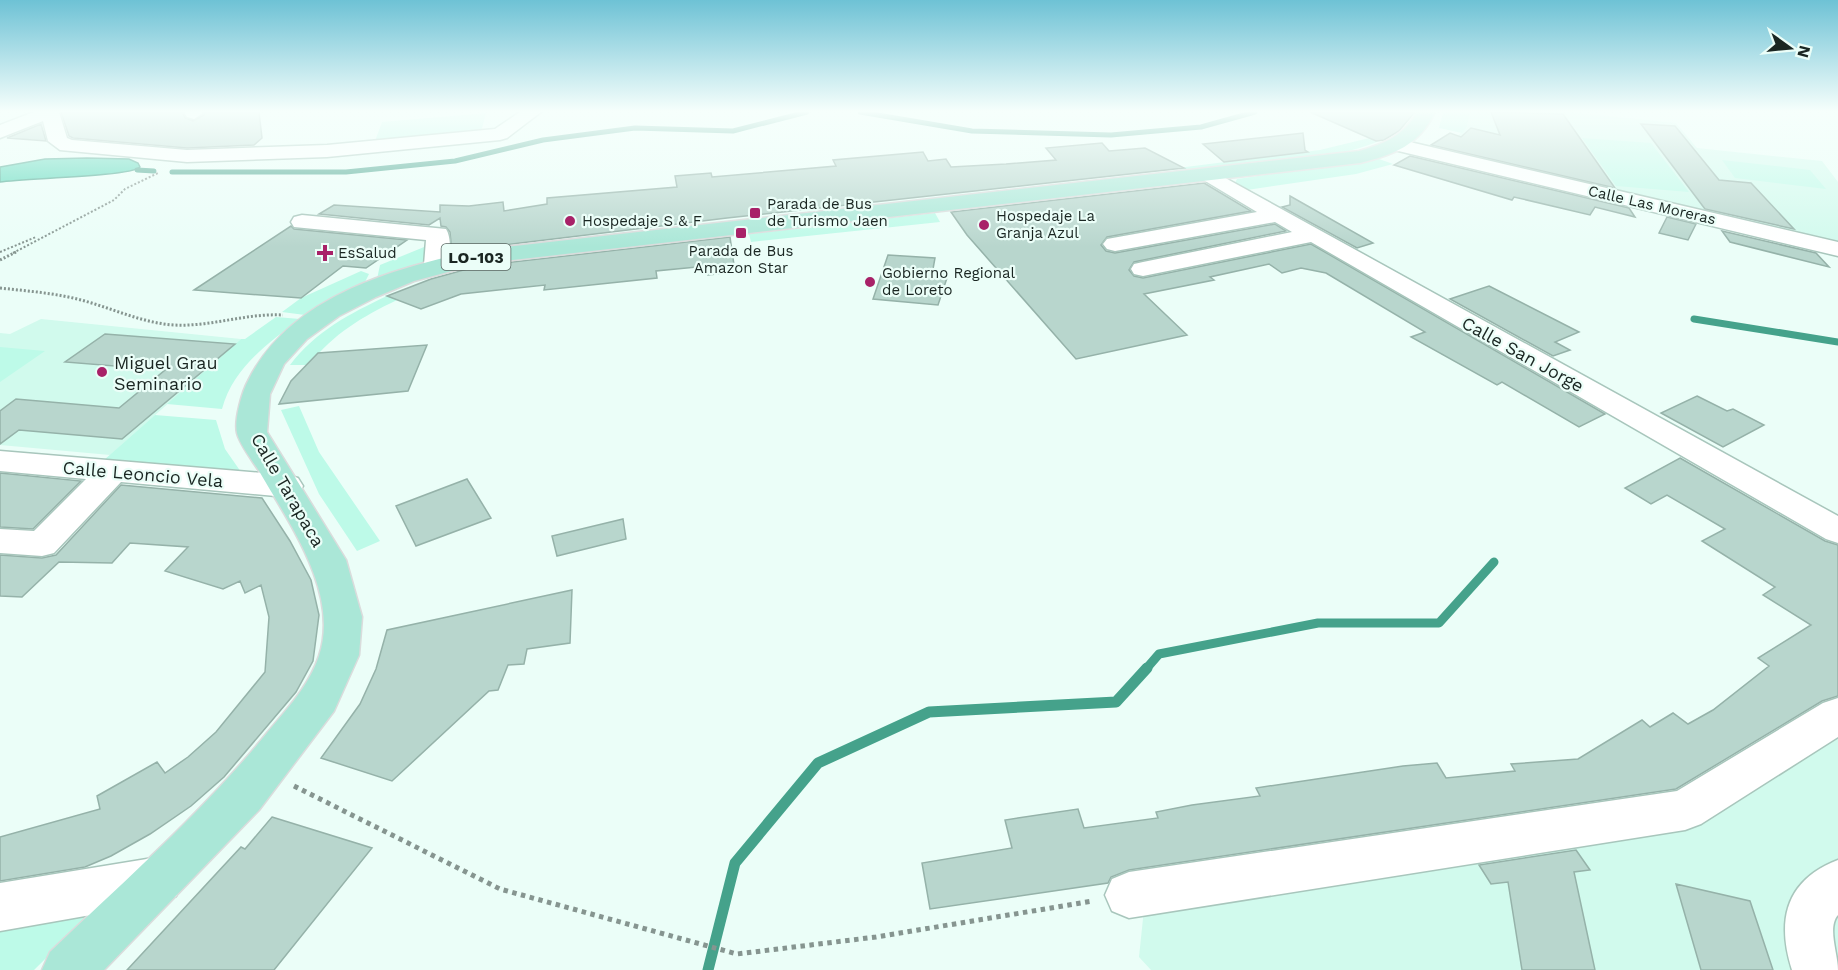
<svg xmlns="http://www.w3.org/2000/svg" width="1838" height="970" viewBox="0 0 1838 970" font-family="'Work Sans',sans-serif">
<rect width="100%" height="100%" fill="#ebfef8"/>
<!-- built -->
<path fill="#d1faed" d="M 1470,112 L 1568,112 L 1676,123 L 1697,148 L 1822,161 L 1838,182 L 1838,246 L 1440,153 L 1467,127 Z
M 41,319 L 241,339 L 110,455 L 0,445 L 0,333 L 10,334 Z
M 1838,735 L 1838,970 L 1151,970 L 1139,957 L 1144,909 L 1573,845 L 1704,822 Z"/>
<!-- green -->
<path fill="#bdfae8" d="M 1443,112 L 1470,112 L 1467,127 L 1462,133 L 1439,128 Z
M 486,113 L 481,132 L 375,141 L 382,122 Z
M 1398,131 C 1353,162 1241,166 1184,173 L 1178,168 L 1320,150 Z
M 1582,138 L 1651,143 L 1689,192 L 1616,186 Z
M 1379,159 L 1393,164 L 1356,174 L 1247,190 L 1235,183 L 1237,179 Z
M 1722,160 L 1810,170 L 1826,189 L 1735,178 Z
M 935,213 L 940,222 L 751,242 L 749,234 Z
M 429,245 L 431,260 L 377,279 L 380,265 Z
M 361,271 L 369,274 L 364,284 L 305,315 L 282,312 L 301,298 Z
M 387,296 L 397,300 C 362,317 334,333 309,365 L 290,365 C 316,331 349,314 387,296 Z
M 276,317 L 300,319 C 267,344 233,368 222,409 L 167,404 L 241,339 L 245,339 Z
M 0,347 L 45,351 L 0,382 Z
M 299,406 L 319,452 L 380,541 L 357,551 L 319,494 L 281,410 Z
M 155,415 L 216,420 L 225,449 L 241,472 L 104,460 Z
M 108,897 L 34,970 L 0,970 L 0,918 Z"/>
<!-- water -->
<path fill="#57d7b8" stroke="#45a28b" stroke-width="1.5" d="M 87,158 L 129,159 L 138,163 L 140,167 C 129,177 25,178 0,182 L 0,167 L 45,159 Z"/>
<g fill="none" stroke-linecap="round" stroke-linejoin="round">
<!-- stream-far3 -->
<path stroke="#45a28b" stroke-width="5" d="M 860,112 L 972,131 L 1111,135 L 1201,127 L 1255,112
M 137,170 L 154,171
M 172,172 L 346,172 L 455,161 L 543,140 L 635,128 L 733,131 L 807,112"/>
<!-- stream-far2 -->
<path stroke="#45a28b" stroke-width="7" d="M 1694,319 L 1838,342"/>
<!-- stream-far1 -->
<path stroke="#45a28b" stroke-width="9" d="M 1146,669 L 1159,654 L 1318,623 L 1439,623 L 1494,562"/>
<!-- stream -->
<path stroke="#45a28b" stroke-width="11" d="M 708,970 L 735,863 L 818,763 L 929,712 L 1116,702 L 1147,668"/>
</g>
<!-- building -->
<path fill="#b8d6cd" stroke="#95b2a9" stroke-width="1.5" d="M 61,112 L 182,112 L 185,118 L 193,121 L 204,115 L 205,112 L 259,112 L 262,138 L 254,145 L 187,148 L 73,138 L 69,136 Z
M 1310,112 L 1415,112 L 1399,131 L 1384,140 L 1376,141 Z
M 1491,112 L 1563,114 L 1615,188 L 1431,145 L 1450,133 L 1461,137 L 1471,128 L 1500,135 Z
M 41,124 L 46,141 L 7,138 Z
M 1641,124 L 1675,126 L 1719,180 L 1751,183 L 1794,229 L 1705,209 Z
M 1303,133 L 1305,150 L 1308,152 L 1224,162 L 1203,144 Z
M 1102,143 L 1109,151 L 1145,148 L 1184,168 L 727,218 L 478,248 L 452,254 L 450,232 L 446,227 L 441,226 L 440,218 L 429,225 L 319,214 L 334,205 L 440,212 L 440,205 L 469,206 L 503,202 L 504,211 L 547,204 L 547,198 L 677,187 L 675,176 L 711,173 L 712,177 L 836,166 L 833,160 L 923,152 L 928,161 L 946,159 L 951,167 L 1006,164 L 1056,160 L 1046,148 Z
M 1410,156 L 1629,208 L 1635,217 L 1595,207 L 1590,215 L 1514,197 L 1512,200 L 1394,165 Z
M 1204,183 L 1251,211 L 1107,237 L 1101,245 L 1106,251 L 1115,253 L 1275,224 L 1286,231 L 1134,262 L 1129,270 L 1134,276 L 1143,278 L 1311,244 L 1605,414 L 1579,427 L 1502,382 L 1497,385 L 1411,337 L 1425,332 L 1326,273 L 1301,268 L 1282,273 L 1269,264 L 1210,277 L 1214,280 L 1144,294 L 1187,335 L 1076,359 L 967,235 L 951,212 Z
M 1290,196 L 1373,243 L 1357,248 L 1282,207 L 1290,205 Z
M 1667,217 L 1696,224 L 1688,240 L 1659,233 Z
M 291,226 L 294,229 L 407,240 L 366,268 L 343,266 L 301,298 L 194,290 Z
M 1722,231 L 1816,253 L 1829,267 L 1730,242 Z
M 730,237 L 735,272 L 708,275 L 707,266 L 656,271 L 657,278 L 544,290 L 545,285 L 461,294 L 421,309 L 387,296 L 431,279 L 478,266 Z
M 888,255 L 935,258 L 933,269 L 948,275 L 938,305 L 873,299 Z
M 1489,286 L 1579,332 L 1555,342 L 1570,350 L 1553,356 L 1450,299 Z
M 105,334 L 235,344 L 122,439 L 19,430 L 0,444 L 0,411 L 16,399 L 119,408 L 165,370 L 65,362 Z
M 427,345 L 408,391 L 279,404 L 291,381 L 318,353 Z
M 1697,396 L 1727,411 L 1733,409 L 1764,425 L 1723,447 L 1661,413 Z
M 1680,458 L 1825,541 L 1838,545 L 1838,696 L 1822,701 L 1676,789 L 1129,870 L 1111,877 L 1108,883 L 930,909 L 922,863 L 1012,848 L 1005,820 L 1078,809 L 1084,828 L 1158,818 L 1156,812 L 1192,805 L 1260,796 L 1256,788 L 1403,766 L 1437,763 L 1446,778 L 1515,771 L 1511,764 L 1578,759 L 1642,720 L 1650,727 L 1673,713 L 1688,724 L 1713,710 L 1769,666 L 1758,658 L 1811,625 L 1763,595 L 1775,587 L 1702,541 L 1725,529 L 1667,495 L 1651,504 L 1625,488 Z
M 0,473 L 81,481 L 33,529 L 0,527 Z
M 467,479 L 491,518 L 416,546 L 396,506 Z
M 121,485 L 262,498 L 290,541 L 311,580 L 319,615 L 313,661 L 296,692 L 224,777 L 191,806 L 150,834 L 111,856 L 85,867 L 0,881 L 0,837 L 100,809 L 97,796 L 157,762 L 165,773 L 188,757 L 216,732 L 265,672 L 269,617 L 261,585 L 245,593 L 240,581 L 223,589 L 165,571 L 188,547 L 130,543 L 112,563 L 59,562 L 22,597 L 0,596 L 0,555 L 42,558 L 56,555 Z
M 623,519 L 626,539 L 557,556 L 552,536 Z
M 572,590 L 570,643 L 527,649 L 524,664 L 508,665 L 498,690 L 489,691 L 392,781 L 321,758 L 360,704 L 376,669 L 387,630 Z
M 272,817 L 372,848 L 274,970 L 127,970 L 241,847 L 245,849 Z
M 1576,850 L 1590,870 L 1574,872 L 1595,970 L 1522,970 L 1508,882 L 1491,884 L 1479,865 Z
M 1676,884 L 1750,901 L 1773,970 L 1701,970 Z"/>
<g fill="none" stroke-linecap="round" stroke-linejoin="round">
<!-- minor casing -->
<g stroke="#a8c6bc" stroke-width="3">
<path id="minor" d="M 34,112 L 59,112 L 67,138 L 72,140 L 187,150 L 327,145 L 495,129 L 520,112 L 541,112 L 507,138 L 500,140 L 327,157 L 187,162 L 60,150 L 48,141 L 43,121 L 0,138 L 0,125 Z
M 184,112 L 202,112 L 203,113 L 194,119 L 187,117 Z
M 1397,139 L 1838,242 L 1838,256 L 1390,149 L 1387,145 L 1390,141 Z
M 1209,169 L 1838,516 L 1838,543 L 1826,539 L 1311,242 L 1143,276 L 1134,274 L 1131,269 L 1134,264 L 1143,262 L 1292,232 L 1275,222 L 1115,251 L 1107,249 L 1103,244 L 1107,239 L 1257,212 L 1202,179 L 1198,175 L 1202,171 Z
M 302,215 L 446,229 C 452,238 451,261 445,270 L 436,272 L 427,270 L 424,265 L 426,240 L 294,227 L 291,222 L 294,217 Z
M 0,451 L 286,475 L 298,478 L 303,486 L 298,494 L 286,497 L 121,482 L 54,553 L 42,556 L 0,553 L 0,529 L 34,531 L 86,479 L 0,471 Z
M 1838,698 L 1838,737 L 1701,824 L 1685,830 L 1129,918 L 1112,911 L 1105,895 L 1112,879 L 1129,872 L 1677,791 L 1823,703 Z
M 159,857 L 176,864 L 183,880 L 176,896 L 159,903 L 0,931 L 0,883 Z
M 1838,860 L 1838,915 C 1827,927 1838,954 1838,970 L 1792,970 C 1776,920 1786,880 1838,860 Z"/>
</g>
<!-- major casing -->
<g stroke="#dadcdc" stroke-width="3">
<path id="major" d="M 1417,112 L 1435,112 C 1420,145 1393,155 1360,163 L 478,264 L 414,281 L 376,297 L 339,316 L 307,339 L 284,364 L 270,394 L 267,432 L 346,560 L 362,617 L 359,655 L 334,711 L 259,810 L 104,970 L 42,970 L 50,952 C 124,881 202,813 267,733 C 287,709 309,686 319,656 C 340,593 289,523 259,471 C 252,460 240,445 237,433 C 234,420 242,392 248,381 C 290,296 392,269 478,250 L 1359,151 C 1384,144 1405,135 1417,112 Z"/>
</g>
<!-- path-far2 -->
<path stroke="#869590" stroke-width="2" stroke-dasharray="2 2" stroke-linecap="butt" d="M 0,252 L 36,237
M 13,253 L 114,200 L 125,189 L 158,173"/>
<!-- path-far1 -->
<path stroke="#869590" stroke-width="3" stroke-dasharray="2 2" stroke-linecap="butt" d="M 0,260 L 16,252
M 0,288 C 27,291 55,293 81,300 C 112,308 142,323 174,325 C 211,327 246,313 283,315"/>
<!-- path -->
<path stroke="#869590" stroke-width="5" stroke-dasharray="4.5 4.5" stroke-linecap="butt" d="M 294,786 L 500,889 L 737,954 L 876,937 L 1093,901"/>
<!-- minor -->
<use href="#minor" fill="#fff" fill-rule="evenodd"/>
<!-- major -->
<use href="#major" fill="#aae7d7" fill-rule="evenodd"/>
</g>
<!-- sky -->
<linearGradient id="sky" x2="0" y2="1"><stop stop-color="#6ec2d5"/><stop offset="0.45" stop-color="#f6fffc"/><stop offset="1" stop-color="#f6fffc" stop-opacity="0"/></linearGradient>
<rect width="1838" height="247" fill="url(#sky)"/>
<!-- markers -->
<g fill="#a82168" stroke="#ebfef8" stroke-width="2">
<rect x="749" y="207" width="12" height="12" rx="3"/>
<circle cx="570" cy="221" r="6"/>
<circle cx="984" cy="225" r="6"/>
<rect x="735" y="227" width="12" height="12" rx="3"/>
<path d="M322 244h6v6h6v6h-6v6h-6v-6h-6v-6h6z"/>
<circle cx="870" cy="282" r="6"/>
<circle cx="102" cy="372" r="6"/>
</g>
<g text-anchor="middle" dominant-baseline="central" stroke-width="4.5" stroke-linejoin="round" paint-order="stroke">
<!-- far-poi labels -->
<g font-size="15" fill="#1a2622" stroke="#ebfef8" text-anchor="start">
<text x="767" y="204">Parada de Bus<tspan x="767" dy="17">de Turismo Jaen</tspan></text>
<text x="996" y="216">Hospedaje La<tspan x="996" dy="17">Granja Azul</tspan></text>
<text x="582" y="221">Hospedaje S &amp; F</text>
<text x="741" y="251" text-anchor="middle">Parada de Bus<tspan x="741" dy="17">Amazon Star</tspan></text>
<text x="338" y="253">EsSalud</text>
<text x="882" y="273">Gobierno Regional<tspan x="882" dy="17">de Loreto</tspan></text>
</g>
<!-- far-street labels -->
<g font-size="15" fill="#1a2622" stroke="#ebfef8">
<text transform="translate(1652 205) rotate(13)">Calle Las Moreras</text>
</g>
<!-- shield labels -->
<rect fill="#ebfef8" stroke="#596762" stroke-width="1.5" x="441.5" y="244" width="69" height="26" rx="4.5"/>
<g font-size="16" font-weight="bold" fill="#1a2622">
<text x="476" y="257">LO-103</text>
</g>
<!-- street labels -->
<g font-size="18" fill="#1a2622" stroke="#ebfef8">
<text transform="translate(1523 354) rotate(29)">Calle San Jorge</text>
<text transform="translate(143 474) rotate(5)">Calle Leoncio Vela</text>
<text transform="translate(288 490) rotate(60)">Calle Tarapaca</text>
</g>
<!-- poi labels -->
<g font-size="18" fill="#1a2622" stroke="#ebfef8" text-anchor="start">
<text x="114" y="362">Miguel Grau<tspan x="114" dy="21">Seminario</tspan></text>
</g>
</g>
<!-- north arrow -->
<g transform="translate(1790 48) rotate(105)" stroke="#ebfef8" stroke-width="4.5" paint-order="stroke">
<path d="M0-4.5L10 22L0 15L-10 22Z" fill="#1a2622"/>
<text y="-9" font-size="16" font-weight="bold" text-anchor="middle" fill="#1a2622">N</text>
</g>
</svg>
